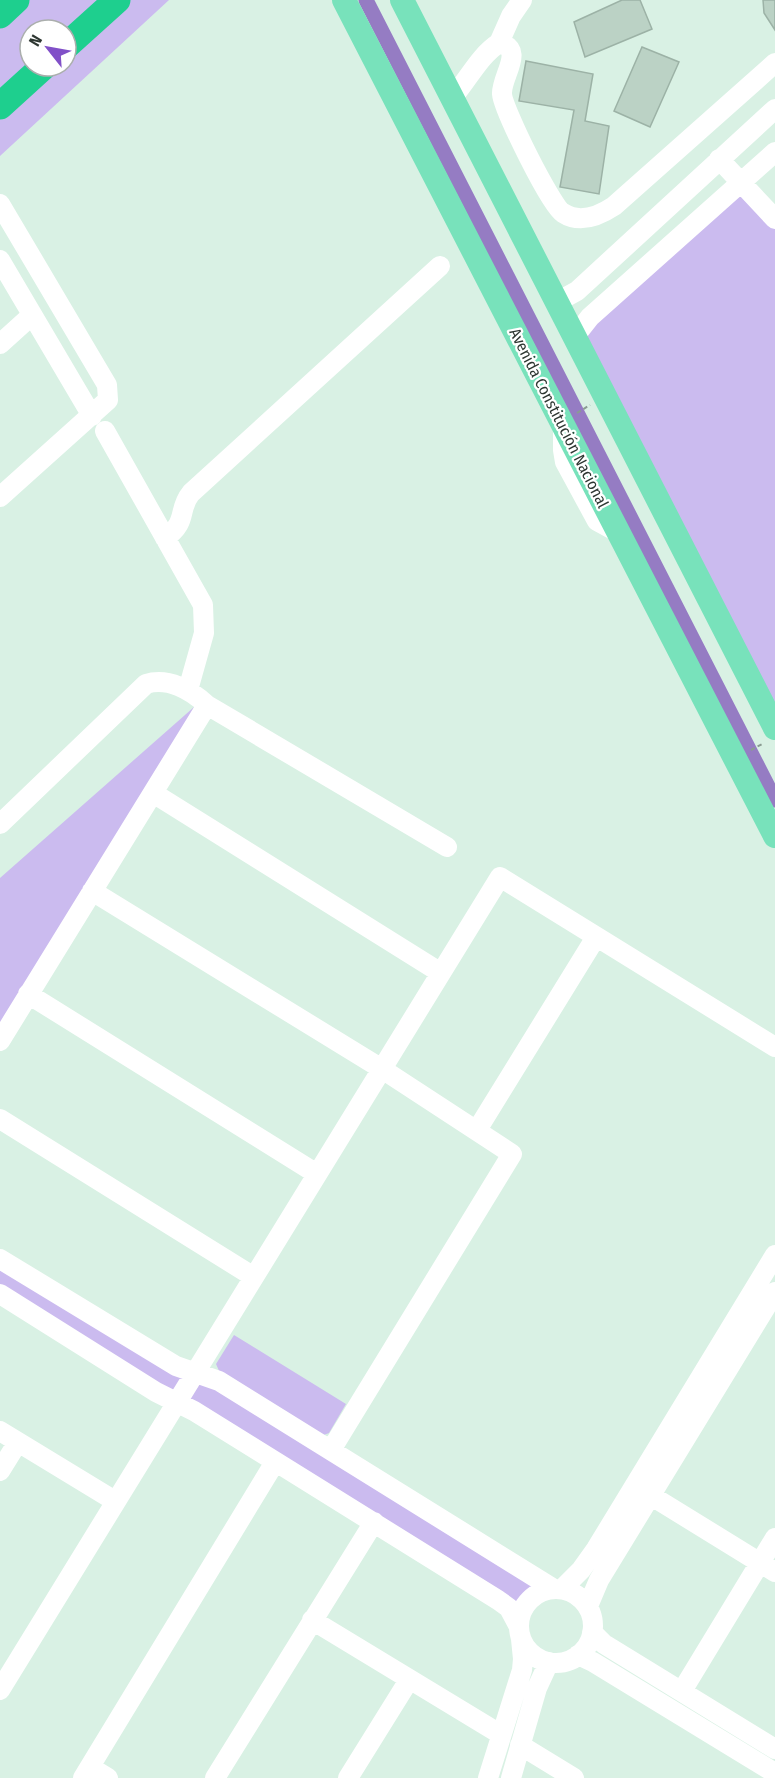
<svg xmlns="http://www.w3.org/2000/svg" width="775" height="1778" viewBox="0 0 775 1778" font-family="'Fira Sans Condensed',sans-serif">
<rect width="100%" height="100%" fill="#d9f1e4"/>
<!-- green -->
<path fill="#cbbbef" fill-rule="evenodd" d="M 0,0 L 169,0 L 0,156 ZM 30,30 L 66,30 L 66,66 L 30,66 Z
M 741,182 L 775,219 L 775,718 L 575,336 Z
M 202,700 L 0,1042 L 0,878 Z
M 0,1259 L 554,1589 L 534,1596 L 517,1621 L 0,1294 Z
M 234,1335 L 346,1404 L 329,1433 L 321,1436 L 220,1373 L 216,1364 Z"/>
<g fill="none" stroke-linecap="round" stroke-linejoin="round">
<!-- canal -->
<path stroke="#957cc3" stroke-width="15" d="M 366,0 L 775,800"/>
</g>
<!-- building -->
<path fill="#bbd2c5" stroke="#9cb2a6" stroke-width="1.5" d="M 622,0 L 640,0 L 652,29 L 585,57 L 574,22 Z
M 763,0 L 775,0 L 775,30 L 764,13 Z
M 642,47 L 679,62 L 650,127 L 614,111 Z
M 526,61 L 593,74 L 585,121 L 609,126 L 599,194 L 560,187 L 574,110 L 519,101 Z"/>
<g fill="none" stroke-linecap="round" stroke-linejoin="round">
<!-- path -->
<path stroke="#8a9b92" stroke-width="2" stroke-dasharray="4.5 3" stroke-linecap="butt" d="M 577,413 L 590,405
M 751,750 L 764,743"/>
<!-- minor -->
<path stroke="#fff" stroke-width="20" d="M 499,43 L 511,16 L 522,0
M 452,98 C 468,80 479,56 499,43 C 526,49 501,76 502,94 C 503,109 551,206 563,213 C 580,224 599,216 614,206 L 775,63
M 719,159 L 775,219
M 0,204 L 107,385 L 108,400 L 0,497
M 0,260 L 92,416
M 557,302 L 577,291 L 775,109
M 575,336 L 590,317 L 775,152
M 0,344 L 31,316
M 563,426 L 563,450 L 565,462 L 597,521 L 619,533
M 105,431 L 203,605 L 204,633 L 188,690
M 165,538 C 189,521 177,510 191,493 L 440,266
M 207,705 L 447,847
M 153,793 L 441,973
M 0,824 L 146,684 C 168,677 191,690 207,705 L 0,1041
M 92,891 L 382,1069 L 512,1154 L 331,1450
M 28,994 L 317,1174
M 0,1119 L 254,1277
M 477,1130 L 596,937
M 0,1259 L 176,1366 L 219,1381 L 554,1589
M 0,1294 L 156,1392 L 194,1411 L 498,1600 L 509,1608 L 519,1627
M 0,1431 L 115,1501
M 0,1471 L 18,1442
M 650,1495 L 775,1572
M 562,1589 L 581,1570 L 596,1549 L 775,1255
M519 1626a37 37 0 1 1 74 0a37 37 0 1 1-74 0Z
M 588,1606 L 599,1580 L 775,1292
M 312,1620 L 500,1734
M 592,1632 L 604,1644 L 775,1749
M 578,1655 L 593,1662 L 775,1773
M 0,1690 L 500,877 L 775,1047
M 682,1691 L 775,1538
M 520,1745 L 574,1778
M 90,1767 L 108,1778
M 83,1778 L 275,1462
M 215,1778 L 374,1522
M 348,1778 L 409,1680
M 488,1778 L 522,1670 L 523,1659 L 521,1639
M 511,1778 L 537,1688 L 549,1662"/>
<!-- major -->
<path stroke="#78e2bb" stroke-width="24" d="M 344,0 L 775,836
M 402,0 L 775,728"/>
<!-- highway -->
<path stroke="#1ecf8e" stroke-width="27" d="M 0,15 L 16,0
M 66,46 L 117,0
M 0,106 L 44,66"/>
</g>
<g text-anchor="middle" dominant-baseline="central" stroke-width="4.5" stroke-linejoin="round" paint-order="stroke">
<!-- street labels -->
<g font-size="16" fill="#2e3732" stroke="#fff">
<text transform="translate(559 418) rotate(63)">Avenida Constitución Nacional</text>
</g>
</g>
<!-- north arrow -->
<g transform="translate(48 48) rotate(301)"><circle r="28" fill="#ffffff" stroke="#abafad" stroke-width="1.5"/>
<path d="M0-4.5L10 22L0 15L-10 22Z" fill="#8150c8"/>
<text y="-9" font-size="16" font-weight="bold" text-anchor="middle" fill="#2e3732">N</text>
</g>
</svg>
